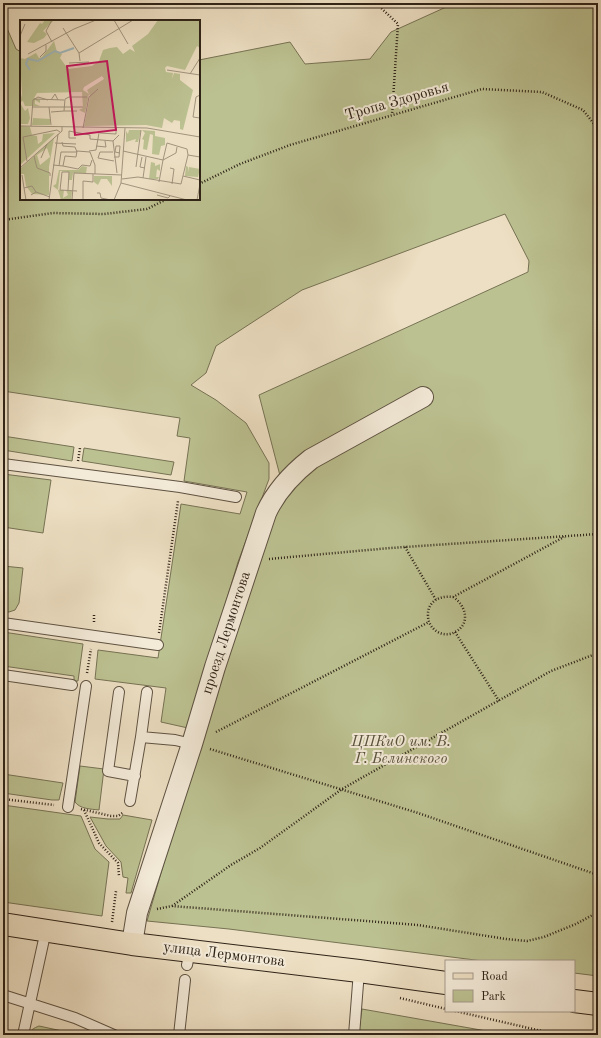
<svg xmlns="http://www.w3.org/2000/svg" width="601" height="1038" viewBox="0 0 601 1038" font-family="'Old Standard TT',serif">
<rect width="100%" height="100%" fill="#eddfc3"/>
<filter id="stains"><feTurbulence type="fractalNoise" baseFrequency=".005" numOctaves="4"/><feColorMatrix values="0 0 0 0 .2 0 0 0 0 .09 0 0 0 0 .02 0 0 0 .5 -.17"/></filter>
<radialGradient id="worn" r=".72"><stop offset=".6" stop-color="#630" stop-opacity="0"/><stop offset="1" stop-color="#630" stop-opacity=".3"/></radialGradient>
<!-- green -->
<path fill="#bcc191" stroke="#767254" d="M 455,3 L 598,3 L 598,976 L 574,973 L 574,961 L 483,961 L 229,929 L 147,921 L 218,677 L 284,491 L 259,395 L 528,272 L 529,261 L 505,214 L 302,290 L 216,346 L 206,373 L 191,385 L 216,400 L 246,423 L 269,463 L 269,479 L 238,562 L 188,728 L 161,722 L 166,688 L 95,679 L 98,650 L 158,658 L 181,504 L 240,514 L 247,492 L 184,481 L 190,438 L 177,436 L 180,418 L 3,391 L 3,19 L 16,49 L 21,52 L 21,199 L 199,199 L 199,60 L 290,42 L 305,64 L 370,59 L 391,32 Z
M 3,436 L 74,447 L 72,461 L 3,450 Z
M 84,448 L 174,462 L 171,475 L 82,461 Z
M 3,474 L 51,480 L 43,533 L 3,527 Z
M 3,566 L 23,568 L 19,603 L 15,610 L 9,612 L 3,611 Z
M 3,632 L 83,644 L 78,681 L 74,681 L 74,676 L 3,666 Z
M 80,766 L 104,769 L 99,810 C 91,809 80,809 75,802 Z
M 3,774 L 63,783 L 59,800 L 52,800 L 3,793 Z
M 3,805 L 81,816 L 95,849 L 109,862 L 102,916 L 3,902 Z
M 123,815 L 152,820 L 131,893 L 126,893 L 128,878 L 123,877 L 121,862 L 106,846 L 90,817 L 108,819 L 120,819 Z
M 362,1009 L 509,1035 L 368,1035 L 359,1030 Z
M 39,1026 L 67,1032 L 66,1035 L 29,1035 C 30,1030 34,1028 39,1026 Z"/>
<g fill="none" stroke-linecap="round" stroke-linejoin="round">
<!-- lane casing -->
<g stroke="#5e5242" stroke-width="12">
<path id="lane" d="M 3,464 L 180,487 L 236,497
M 3,623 L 158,645
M 3,675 L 72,685
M 119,692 L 108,771 L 135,776
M 141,737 L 147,692
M 130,801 L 141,737 L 175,740 L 192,744
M 68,807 L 86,686
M 187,965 L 190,950
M 3,995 L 75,1018 L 114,1035
M 23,1035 L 46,930
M 179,1035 L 185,980
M 354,1035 L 359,971"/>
</g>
<!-- street casing -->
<g stroke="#5e5242" stroke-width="22">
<path id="street" d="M 132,944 L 137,913 L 192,744 L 215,667 L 266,513 C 276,491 292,474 311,459 L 423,397"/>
</g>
<!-- primary casing -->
<g stroke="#2f2317" stroke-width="24">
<path id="primary" d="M 3,924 L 132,944 L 359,971 L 446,983
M 574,1001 L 598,1004"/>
</g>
<!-- path -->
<path stroke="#2f2317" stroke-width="2.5" stroke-dasharray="1 2" stroke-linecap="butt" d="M 371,3 L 378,5 L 398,24 L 392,115
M 199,184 L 240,164 L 290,145 L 482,89 L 542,92 L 583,110 L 598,129
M 3,220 L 53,213 L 104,214 L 147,209 L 167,199
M 78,461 L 80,448
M 405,547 L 436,600
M 269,559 L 390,548 L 598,534
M 453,597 C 466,605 471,624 455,632 C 443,639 428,629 428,616 C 427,601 441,595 453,597 L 564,537
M 94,622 L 94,613
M 455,632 L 499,701
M 159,633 L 178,501
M 87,673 L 91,649
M 216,732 L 429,622
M 210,749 L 418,813 L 598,875
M 3,799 L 54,805
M 81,809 L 111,816 L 118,816 L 124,812
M 84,810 L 99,843 L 118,863 L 119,876
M 172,906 L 231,865 L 260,848 L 342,789 L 551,671 L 598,653
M 157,909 L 172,906 L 418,925 L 506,939 L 527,941 L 544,937 L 561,930 L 576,924 L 598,912
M 112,922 L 116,891
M 400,998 L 446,1009
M 455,1011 L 559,1035"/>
<!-- lane -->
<use href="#lane" stroke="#f3ead8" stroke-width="10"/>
<!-- street -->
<use href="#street" stroke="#f3ead8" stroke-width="20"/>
<!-- primary -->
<use href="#primary" stroke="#eddfc3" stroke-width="22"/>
</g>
<g text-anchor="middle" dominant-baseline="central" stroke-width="4" stroke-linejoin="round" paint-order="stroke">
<!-- street labels -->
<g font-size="15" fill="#2f2317" stroke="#f3ead8">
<text transform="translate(397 102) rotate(-16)">Тропа Здоровья</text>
<text transform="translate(227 633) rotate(-72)">проезд Лермонтова</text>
<text transform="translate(224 955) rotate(7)">улица Лермонтова</text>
</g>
<!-- park labels -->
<g font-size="15" font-style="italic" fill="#59523c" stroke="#f3ead8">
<text x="401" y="742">ЦПКиО им. В.<tspan x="401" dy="17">Г. Белинского</tspan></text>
</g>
</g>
<!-- overview -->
<g transform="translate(20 20)">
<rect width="180" height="180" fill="#eddfc3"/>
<path d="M 21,0 L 34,0 L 23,11 L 27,14 L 24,18 L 14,23 L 7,22 L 20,3 L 22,4 L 25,0 ZM 138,0 L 180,0 L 180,28 L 177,26 L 165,50 L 147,46 L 145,48 L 146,52 L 153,53 L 152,59 L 154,53 L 160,54 L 160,60 L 173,70 L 163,110 L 160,109 L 160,101 L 154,100 L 152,103 L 144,98 L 142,108 L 126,105 L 64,106 L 70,76 L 67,70 L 84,59 L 82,56 L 64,67 L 63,70 L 69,74 L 65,93 L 59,90 L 63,88 L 62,72 L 17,73 L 14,78 L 20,80 L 20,83 L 15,80 L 15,84 L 20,86 L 5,86 L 3,81 L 0,82 L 2,74 L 0,38 L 5,39 L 16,33 L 19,38 L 22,37 L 34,21 L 37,32 L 42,34 L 40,38 L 48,49 L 72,46 L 79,41 L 83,30 L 90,28 L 97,27 L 103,34 L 110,29 L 115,32 L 112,26 L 128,14 ZM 0,83 L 5,91 L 8,88 L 10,98 L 8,104 L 0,104 ZM 13,98 L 30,99 L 30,105 L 12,105 ZM 0,106 L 10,107 L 12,115 L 17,116 L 18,124 L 22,121 L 23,114 L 35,113 L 0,145 ZM 109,110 L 121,110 L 118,122 L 115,122 L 116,119 L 106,122 L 106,111 L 108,114 ZM 122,110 L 135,111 L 135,116 L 145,118 L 145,125 L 141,126 L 139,135 L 132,134 L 133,115 L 130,114 L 127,130 L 123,129 L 124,120 L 122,119 L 125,113 ZM 34,118 L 29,147 L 29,175 L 12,174 L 6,166 L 4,154 L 0,154 L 0,149 ZM 27,128 L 30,137 L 20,145 L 17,135 ZM 131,142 L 135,143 L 135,146 L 140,144 L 140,151 L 137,149 L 136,157 L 139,157 L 138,159 L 129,159 ZM 62,146 L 67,147 L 66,153 L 53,153 L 52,160 L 49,160 L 49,152 L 40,151 L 38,170 L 44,170 L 43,178 L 48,175 L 46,170 L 52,171 L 51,180 L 41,180 L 38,170 L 33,166 L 36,164 L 39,150 L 58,150 ZM 166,146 L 168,147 L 168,152 L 169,147 L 180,149 L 178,157 L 165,156 ZM 74,156 L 92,156 L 92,166 L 87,159 L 81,159 L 78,165 L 74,162 Z" fill="#bcc191" fill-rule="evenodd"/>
<path fill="none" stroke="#a0b9bf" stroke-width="2" d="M 10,50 L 6,44 L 8,39 L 18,41 L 35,31 L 40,33 L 54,28"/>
<path fill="none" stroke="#a1947e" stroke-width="1" d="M 32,0 L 26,11 L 32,22M 94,0 L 108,24M 43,8 L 59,33 L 60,41M 0,16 L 5,4M 59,33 L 113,0M 8,34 L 54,9 L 76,0M 20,37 L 26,31 L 26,25M 49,43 L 69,42M 147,50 L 180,55M 170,54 L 180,38M 180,75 L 176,77 L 173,97 L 180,98M 14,79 L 44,80M 31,80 L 35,74 L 38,80M 12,87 L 63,87M 29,87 L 31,105M 57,91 L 44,91 L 45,79 L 49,77 L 67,77M 31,92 L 44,91M 0,106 L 127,108 L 180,117M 11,106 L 13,80 L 18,77 L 28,80M 63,108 L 69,77 L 78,69M 80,113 L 96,114 L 96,108M 56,118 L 49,118 L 49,111 L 70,115 L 70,119 L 93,121M 42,122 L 43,126 L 55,127 L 57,132M 35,123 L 56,124M 76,126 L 86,127 L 85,121M 69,131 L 76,130 L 79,113M 93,132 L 80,132 L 78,138 L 94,141M 168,135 L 180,137M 14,136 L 17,148 L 30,153 L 30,156M 94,137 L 99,137 L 100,126 L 96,126 L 95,132 L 100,133M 122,137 L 120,147 L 125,148M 21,138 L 27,124M 7,141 L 3,117 L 37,110 L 40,112M 33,145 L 43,146 L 45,136 L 56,137 L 57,131 L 70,132 L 75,145 L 75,154M 39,146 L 41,132 L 57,132M 43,146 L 58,149 L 62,145 L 70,146 L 72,140M 116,147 L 121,110M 0,148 L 42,111 L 42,107M 150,148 L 154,149 L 152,164M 97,153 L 93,121 L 99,115M 2,155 L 4,168 L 12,166 L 16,172M 163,156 L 180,160M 123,158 L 126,137M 102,159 L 118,157 L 161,164 L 168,135 L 167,129 L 147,123 L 143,140 L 103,131M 139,162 L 143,140 L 156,133 L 157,127M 101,163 L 167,180M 4,168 L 6,180M 48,170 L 49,152 L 42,152 L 40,170 L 57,171M 77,173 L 80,173 L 81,178 L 91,180M 11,175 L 16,172 L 30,177M 137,175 L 148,178 L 150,176M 29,180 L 38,114M 52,180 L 54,153 L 102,155M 63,180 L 63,161 L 73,162 L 73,154M 94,180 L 101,163 L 105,108M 177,180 L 180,164"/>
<path fill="#c2185b" fill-opacity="0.15" stroke="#c2185b" stroke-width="2" d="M 87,41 L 96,110 L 55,115 L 47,46 Z"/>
<rect width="180" height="180" fill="none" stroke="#2f2317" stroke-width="2"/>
</g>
<!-- margin -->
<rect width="601" height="1038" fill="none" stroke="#eddfc3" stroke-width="16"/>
<rect x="4" y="4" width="593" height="1030" fill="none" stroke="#2f2317" stroke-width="2"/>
<rect x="8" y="8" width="585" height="1022" fill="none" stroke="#2f2317"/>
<!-- legend -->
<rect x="445" y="960" width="130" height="52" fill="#f3ead8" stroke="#a59a8b"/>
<rect x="453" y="973" width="20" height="6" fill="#eddfc3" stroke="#a59a8b"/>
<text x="481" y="980" font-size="12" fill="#2f2317">Road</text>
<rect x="453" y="990" width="20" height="12" fill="#bcc191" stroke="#a59a8b"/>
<text x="481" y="1000" font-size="12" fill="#2f2317">Park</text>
<rect width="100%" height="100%" filter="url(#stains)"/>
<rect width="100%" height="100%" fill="url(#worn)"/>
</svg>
